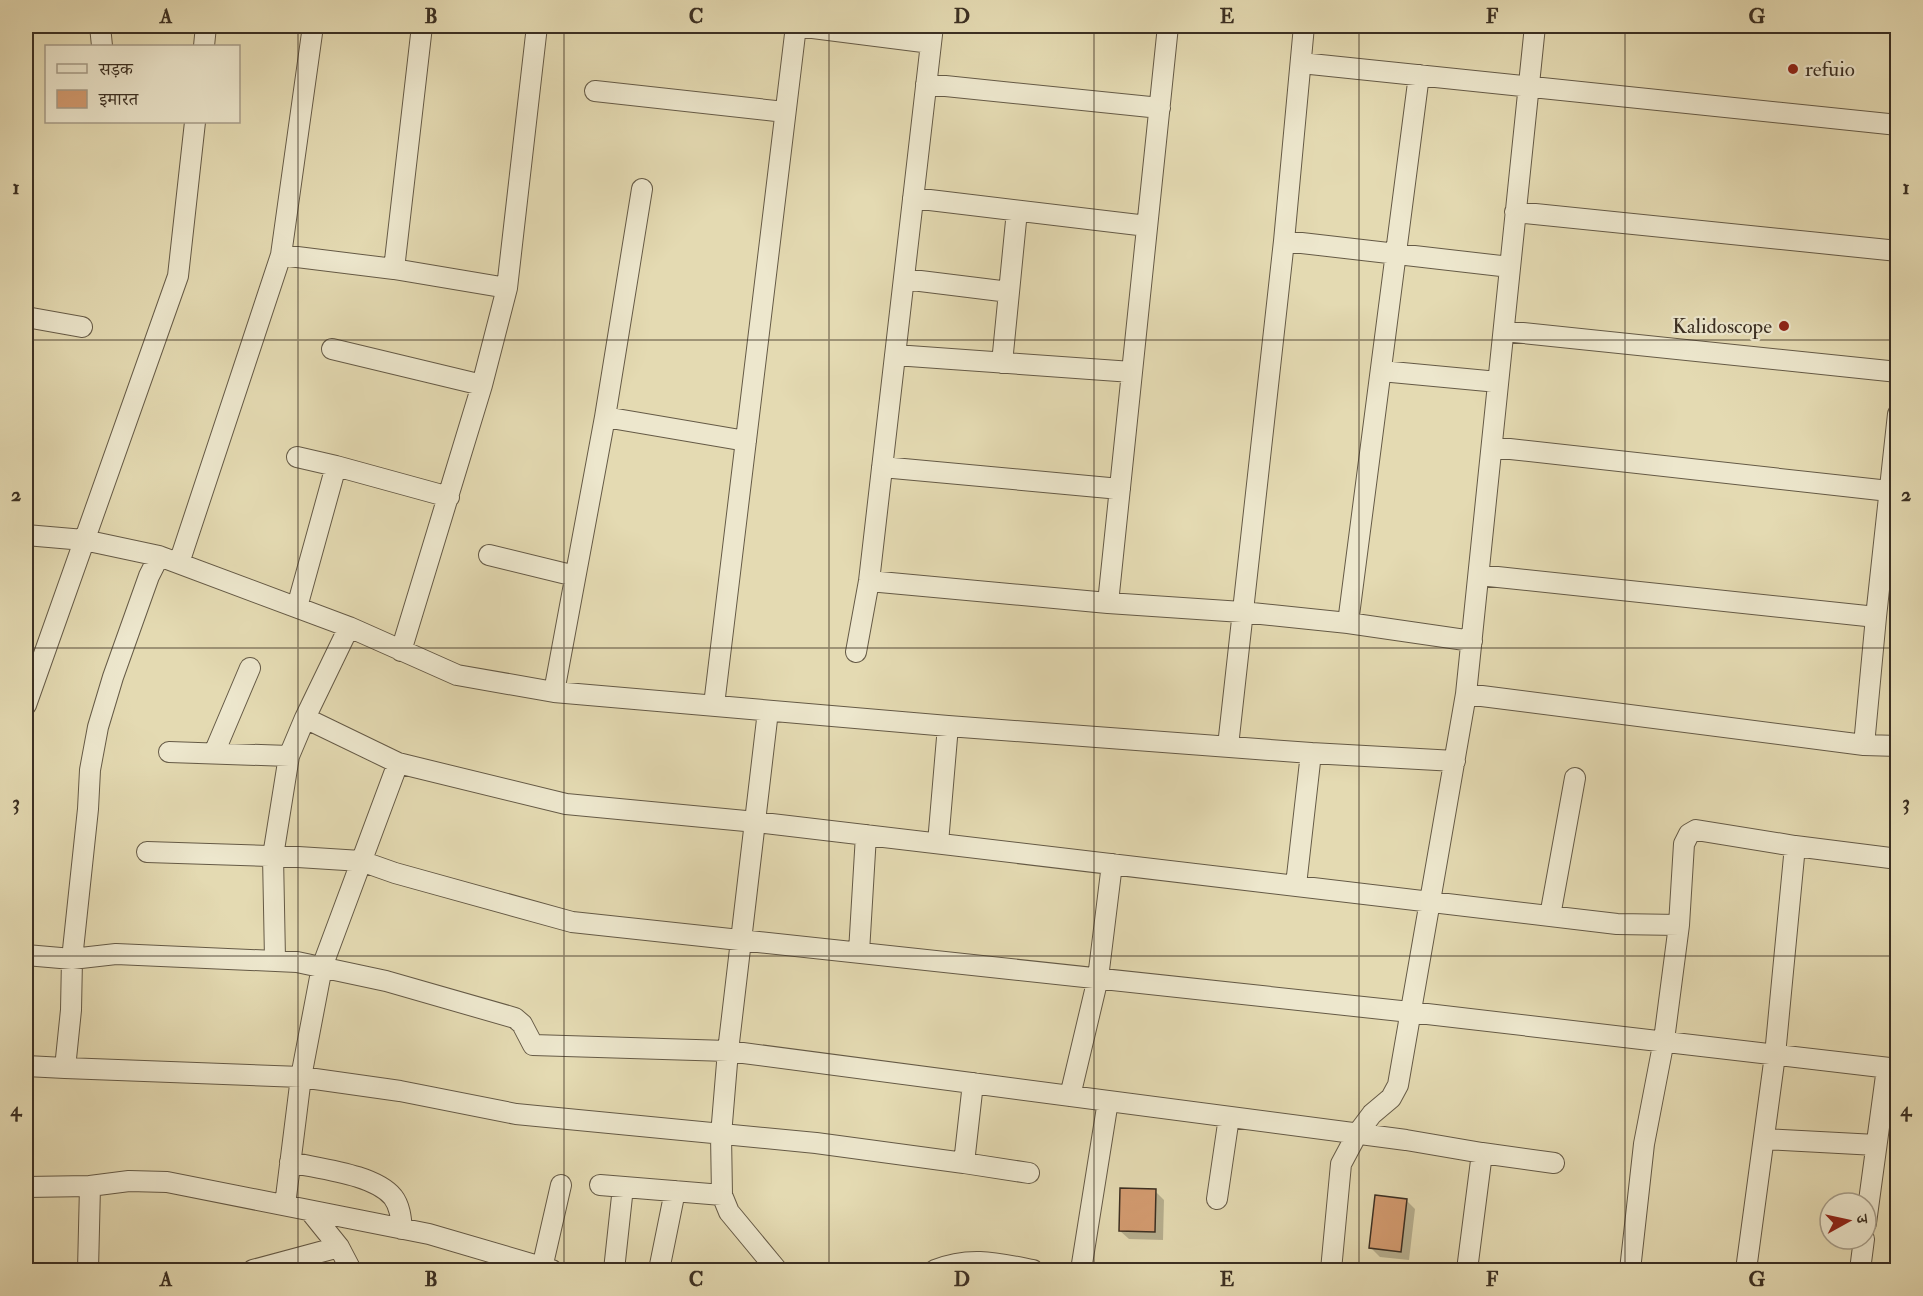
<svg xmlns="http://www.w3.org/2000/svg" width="1923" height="1296" viewBox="0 0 1923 1296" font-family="'IM FELL Double Pica','Noto Serif Devanagari',serif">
<rect width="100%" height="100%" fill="#e4dab2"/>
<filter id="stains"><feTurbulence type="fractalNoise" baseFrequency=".00333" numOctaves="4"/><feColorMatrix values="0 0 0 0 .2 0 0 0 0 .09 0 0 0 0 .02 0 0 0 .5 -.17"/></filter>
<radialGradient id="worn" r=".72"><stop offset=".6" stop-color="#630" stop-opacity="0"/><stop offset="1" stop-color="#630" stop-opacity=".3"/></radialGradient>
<!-- shadow -->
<path fill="#0003" d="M 1155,1191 L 1164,1200 L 1163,1240 L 1129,1239 L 1120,1231 Z
M 1406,1200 L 1415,1209 L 1409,1260 L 1380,1257 L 1371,1248 Z"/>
<!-- building -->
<path fill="#d39b70" stroke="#3b2f22" stroke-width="1.5" d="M 1120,1188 L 1156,1189 L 1155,1232 L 1119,1231 Z
M 1375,1195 L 1407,1199 L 1401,1252 L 1369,1248 Z"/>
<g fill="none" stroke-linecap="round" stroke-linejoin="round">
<!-- street casing -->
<g stroke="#655a46" stroke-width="22">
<path id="street" d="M 100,26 L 102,46
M 797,26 L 931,43
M 1168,26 L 1108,603 L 1242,612 L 1348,623
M 204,46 L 206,26
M 1301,63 L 1898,125
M 1419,75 L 1348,623 L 1472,641
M 926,84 L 1160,108
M 595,91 L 785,112
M 913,198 L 1147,226
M 1515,212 L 1898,251
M 1284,241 L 1510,267
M 281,255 L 394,269 L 507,288
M 394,269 L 422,26
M 904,279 L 1009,292
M 26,317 L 82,327
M 1504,331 L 1898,372
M 332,349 L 482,385
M 895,355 L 1132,372
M 1002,363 L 1017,211
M 1381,371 L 1498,382
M 605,417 L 746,441
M 1492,447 L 1889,491
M 297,457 L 336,466 L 449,497
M 882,467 L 1120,489
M 26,535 L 84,540 L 159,556 L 349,627 L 457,675 L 554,692 L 948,726 L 1311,753 L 1455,761
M 489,555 L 575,576
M 179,563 L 281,255 L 313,26
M 1479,575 L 1876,617 L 1864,745
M 869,581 L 1108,603
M 297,607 L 336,466
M 1876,617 L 1898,414
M 349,627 L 305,718 L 398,763
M 401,651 L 482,385 L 507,288 L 537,26
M 856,652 L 869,581 L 933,26
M 554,692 L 605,417 L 642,189
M 1466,694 L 1864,745 L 1898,746
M 26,705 L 178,276 L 195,122
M 714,705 L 796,26
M 768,711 L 728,1051 L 721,1135 L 722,1195 L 729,1212 L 777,1270
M 1228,746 L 1284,241 L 1304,26
M 169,752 L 289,756
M 214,753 L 250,668
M 938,843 L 948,726
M 147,852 L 298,857 L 361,861 L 395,873 L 572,922 L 1410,1012 L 1898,1069
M 1296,885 L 1311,753
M 1550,916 L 1575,778
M 859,952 L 866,835
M 26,955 L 72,959 L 116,954 L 297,962 L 386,981 L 515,1018 L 522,1024 L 533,1045 L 728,1051 L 1406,1140 L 1482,1153 L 1467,1270
M 275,959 L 273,856 L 289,756 L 305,718
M 26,1066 L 65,1068 L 71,1010 L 72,959 L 88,809 L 90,770 L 98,727 L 113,677 L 149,576 L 159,556
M 65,1068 L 301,1077 L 322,967 L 398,763 L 566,804 L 756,822 L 1617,924 L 1679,925
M 1070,1096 L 1098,978 L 1112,864
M 1764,1139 L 1876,1145
M 1482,1153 L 1554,1163
M 290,1162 C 319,1169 374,1174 393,1197 C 400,1206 401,1218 402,1229
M 964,1163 L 1029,1173
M 600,1185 L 722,1195
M 26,1187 L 90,1186
M 1217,1199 L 1229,1117
M 285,1205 L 301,1077 L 400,1091 L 516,1114 L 816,1143 L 964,1163 L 973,1083
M 310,1211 L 339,1247 L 351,1270
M 1866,1223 L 1887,1068
M 542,1268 L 561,1185
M 88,1270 L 90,1186 L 129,1181 L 167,1182 L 429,1234 L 552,1270
M 253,1270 L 339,1247
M 614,1270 L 623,1187
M 659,1270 L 675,1191
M 935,1270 C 970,1256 997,1263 1033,1270
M 1081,1270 L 1108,1101
M 1331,1270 L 1341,1164 L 1357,1134 L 1372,1114 L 1391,1098 L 1398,1085 L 1466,694 L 1535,26
M 1630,1270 L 1644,1144 L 1664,1040 L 1679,925 L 1684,844 L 1689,834 L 1696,830 L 1795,846 L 1898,859
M 1746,1270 L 1775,1055 L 1795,846
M 1860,1270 L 1864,1239"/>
</g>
<!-- street -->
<use href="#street" stroke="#ede7cd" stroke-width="20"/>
</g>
<!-- grid -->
<path fill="none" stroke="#3b2f22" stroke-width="1.5" stroke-opacity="0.55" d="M 298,26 L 298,1270M 564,26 L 564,1270M 829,26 L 829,1270M 1094,26 L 1094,1270M 1359,26 L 1359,1270M 1625,26 L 1625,1270M 26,340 L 1898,340M 26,648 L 1898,648M 26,956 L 1898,956"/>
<!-- markers -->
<g fill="#8f2418" stroke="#ede7cd" stroke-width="2">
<circle cx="1793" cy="69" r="6"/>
<circle cx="1784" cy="326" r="6"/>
</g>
<g text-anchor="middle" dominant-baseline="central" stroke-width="4.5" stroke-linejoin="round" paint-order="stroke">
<!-- poi labels -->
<g font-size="21" fill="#3b2f22" stroke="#ede7cd" text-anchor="start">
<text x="1805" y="69">refuio</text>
<text x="1772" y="326" text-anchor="end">Kalidoscope</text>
</g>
</g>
<!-- margin -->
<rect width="1923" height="1296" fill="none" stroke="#e4dab2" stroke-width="66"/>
<!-- legend -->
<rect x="45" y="45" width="195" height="78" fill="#ede7cd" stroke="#a69d89" stroke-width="1.5"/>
<rect x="57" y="64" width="30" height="9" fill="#ede7cd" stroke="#a69d89" stroke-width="1.5"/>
<text x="99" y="75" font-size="18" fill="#3b2f22">सड़क</text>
<rect x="57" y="90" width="30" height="18" fill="#d39b70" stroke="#a69d89" stroke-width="1.5"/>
<text x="99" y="105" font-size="18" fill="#3b2f22">इमारत</text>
<!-- north arrow -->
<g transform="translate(1848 1221) rotate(82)"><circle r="28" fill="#ede7cd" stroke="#a69d89" stroke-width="1.5"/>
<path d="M0-4.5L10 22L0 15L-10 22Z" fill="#8f2418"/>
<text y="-9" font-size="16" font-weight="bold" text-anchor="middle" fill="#3b2f22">उ</text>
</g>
<rect x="33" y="33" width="1857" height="1230" fill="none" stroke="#3b2f22" stroke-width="2"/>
<g font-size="20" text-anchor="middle" font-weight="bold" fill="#3b2f22">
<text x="166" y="23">A</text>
<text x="431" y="23">B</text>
<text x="696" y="23">C</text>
<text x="962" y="23">D</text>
<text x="1227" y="23">E</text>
<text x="1492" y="23">F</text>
<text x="1757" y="23">G</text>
<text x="16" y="194">1</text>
<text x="1906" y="194">1</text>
<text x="16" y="501">2</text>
<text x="1906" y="501">2</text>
<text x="16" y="809">3</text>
<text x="1906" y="809">3</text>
<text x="16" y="1116">4</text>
<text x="1906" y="1116">4</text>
<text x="166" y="1286">A</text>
<text x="431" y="1286">B</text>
<text x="696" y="1286">C</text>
<text x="962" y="1286">D</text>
<text x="1227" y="1286">E</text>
<text x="1492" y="1286">F</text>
<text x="1757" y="1286">G</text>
</g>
<rect width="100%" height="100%" filter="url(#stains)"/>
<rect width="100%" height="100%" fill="url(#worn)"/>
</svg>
